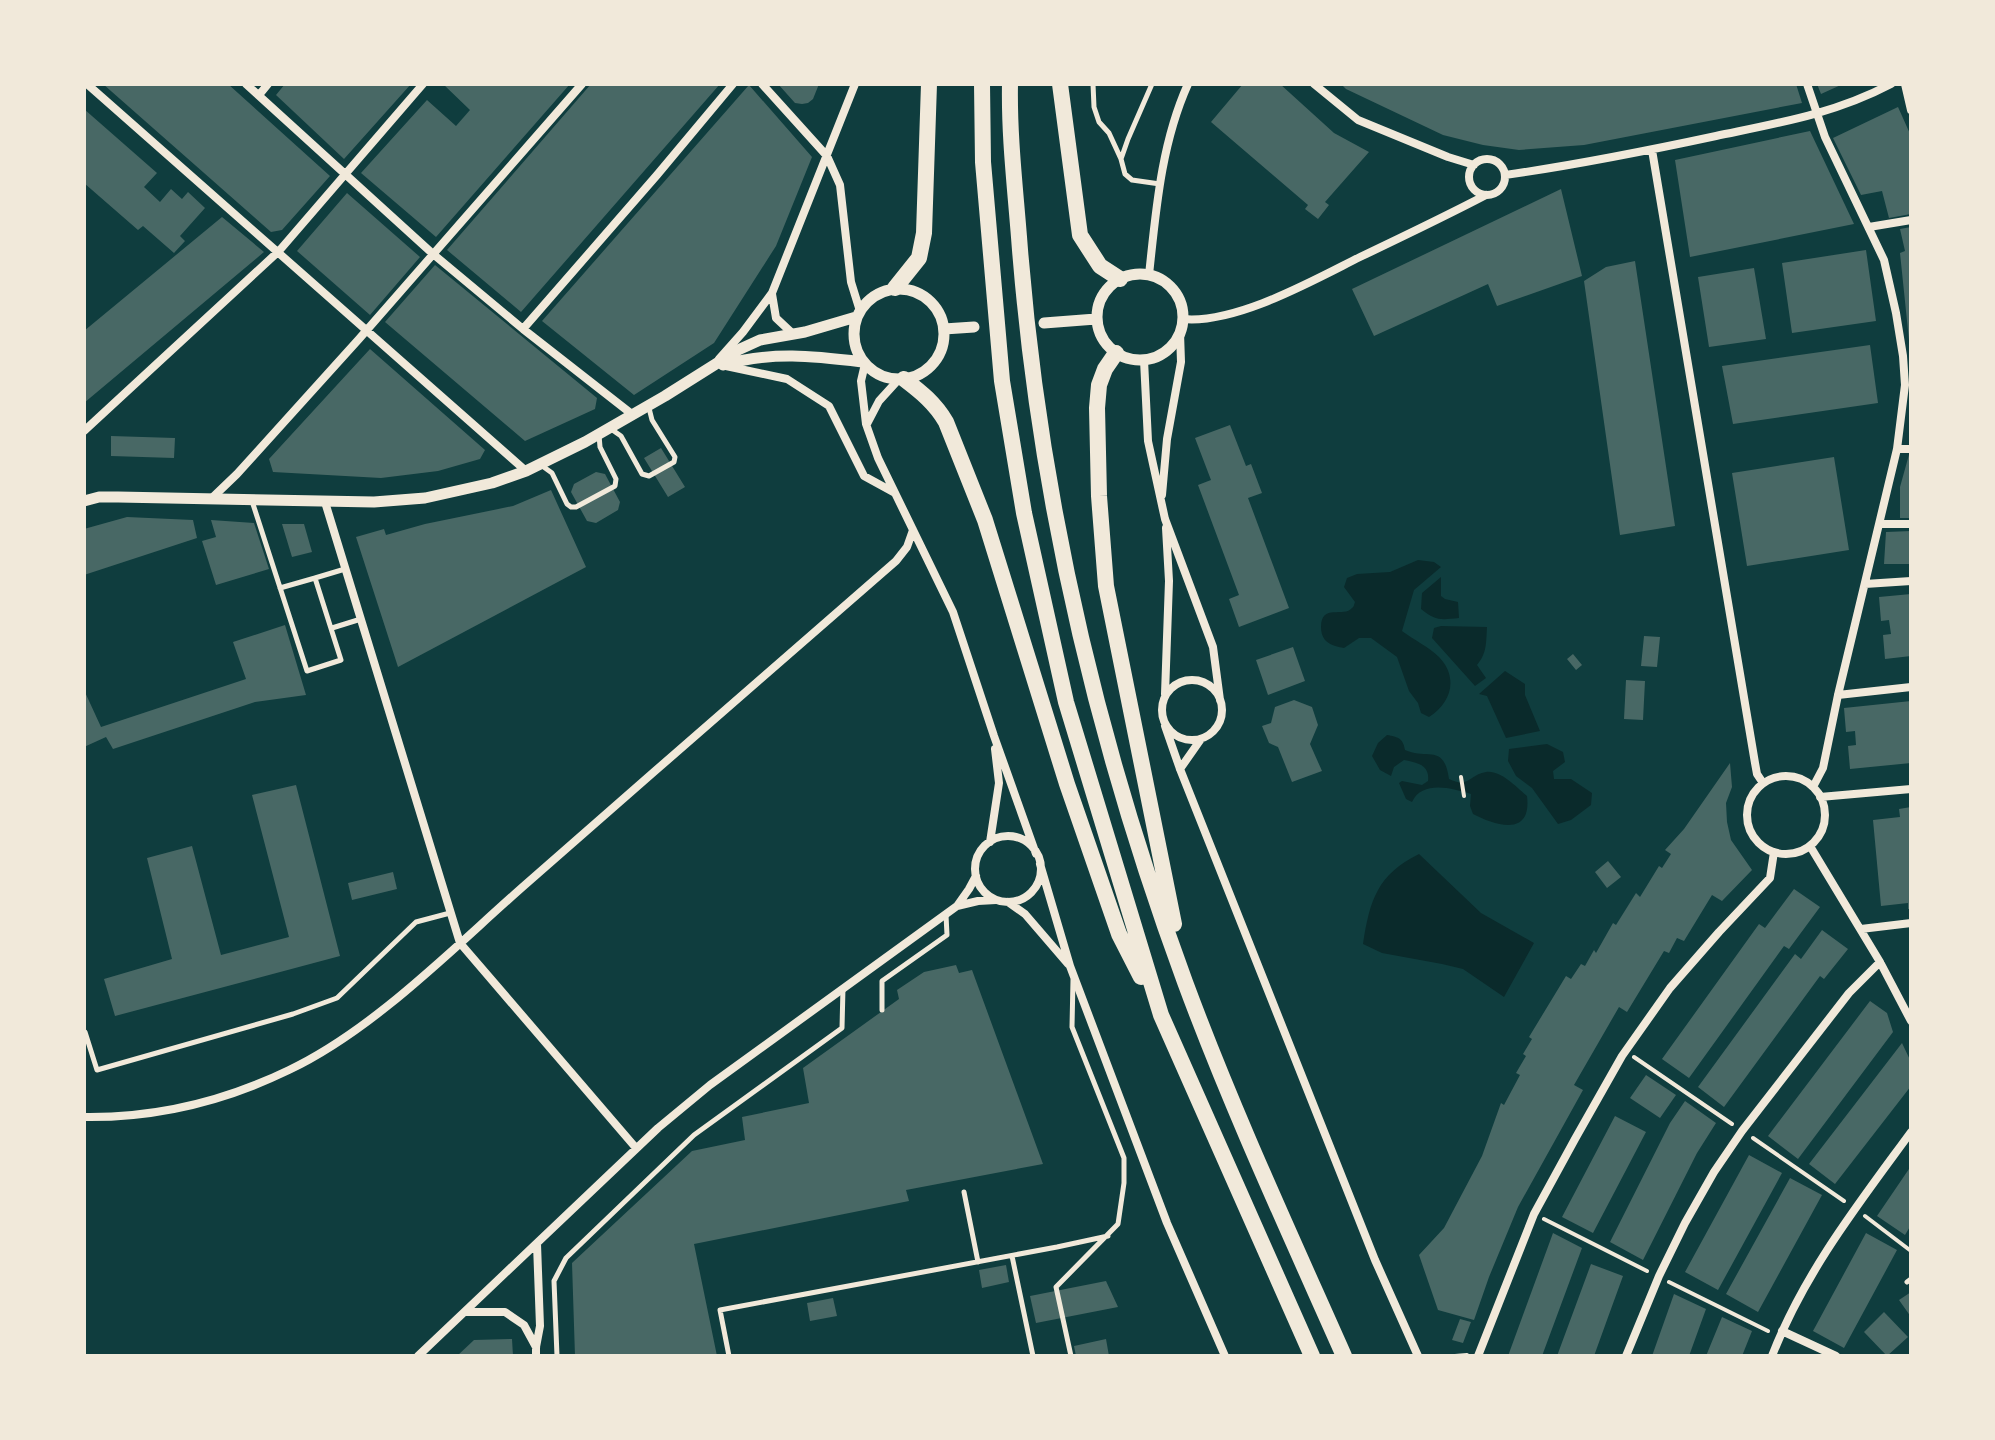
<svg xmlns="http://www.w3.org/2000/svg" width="1995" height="1440" viewBox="0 0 1995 1440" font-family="Barlow,sans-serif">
<rect width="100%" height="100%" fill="#0f3d3e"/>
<!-- water -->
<path fill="#0a2a2b" d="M 1418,560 L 1434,562 L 1441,567 L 1414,590 L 1402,631 C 1414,640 1429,647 1439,657 C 1459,678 1451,703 1429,717 L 1421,713 L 1418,703 L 1409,691 L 1397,657 L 1371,638 L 1359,638 L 1344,648 C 1337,647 1330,645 1325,640 C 1322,636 1321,632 1321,627 C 1321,603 1344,618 1352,608 C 1354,607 1354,604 1355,602 L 1344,587 L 1347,578 L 1357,574 L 1390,572 Z
M 1441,577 L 1441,596 L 1445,599 L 1458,602 L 1459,618 C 1440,620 1436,621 1421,609 L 1422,593 Z
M 1441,626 L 1487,627 C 1486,643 1487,653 1477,665 L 1486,678 L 1475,686 L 1432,638 L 1434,628 Z
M 1505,671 L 1525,684 L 1525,695 L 1540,731 L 1506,738 L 1487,696 L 1479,694 Z
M 1387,735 C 1398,737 1403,738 1405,750 C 1427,760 1444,743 1449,779 C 1469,789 1470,774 1486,772 C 1501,770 1516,787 1527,796 C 1532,837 1496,826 1473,814 L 1470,806 L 1471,794 C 1452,788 1422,780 1412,802 L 1406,799 L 1399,783 L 1402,781 L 1422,785 L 1428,781 C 1430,765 1418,763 1404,760 L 1394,767 L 1391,776 L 1380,770 L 1372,756 L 1378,743 Z
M 1547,744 L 1563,752 L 1565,762 L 1553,771 L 1554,779 L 1571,779 L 1592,793 L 1591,805 L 1571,820 L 1558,824 L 1532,788 L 1516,776 L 1508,761 L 1509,749 Z
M 1419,854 L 1481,913 L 1534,943 L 1504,997 L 1463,969 L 1442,964 L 1382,953 L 1363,944 C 1370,900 1377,875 1419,854 Z"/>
<!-- building -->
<path fill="#486865" d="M 103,84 L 228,84 L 330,176 L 282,230 L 271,232 Z
M 285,84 L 411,84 L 344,159 L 276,95 Z
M 443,84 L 570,84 L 436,237 L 361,173 L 427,100 L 456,126 L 470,110 Z
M 591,84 L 720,84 L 521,312 L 447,250 Z
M 778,84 L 819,84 L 813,99 L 808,103 L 802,104 L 795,103 Z
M 1243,84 L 1280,84 L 1334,133 L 1369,152 L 1325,202 L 1329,205 L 1318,219 L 1305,209 L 1308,205 L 1211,122 Z
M 1341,84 L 1796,84 L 1802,103 L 1584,145 L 1519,150 L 1483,145 L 1443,135 L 1346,89 Z
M 1817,84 L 1843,84 L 1821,94 Z
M 749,85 L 812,157 L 776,246 L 714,343 L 634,395 L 542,321 Z
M 1898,107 L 1911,136 L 1911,214 L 1889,218 L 1882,191 L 1861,195 L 1833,138 Z
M 84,109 L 157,173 L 144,187 L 160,202 L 171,189 L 182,199 L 188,192 L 205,208 L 180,236 L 185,241 L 174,253 L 143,226 L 138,230 L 84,183 Z
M 1810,131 L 1854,224 L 1690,257 L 1675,160 Z
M 1561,189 L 1582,276 L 1497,306 L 1488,284 L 1374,336 L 1352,289 Z
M 347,193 L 420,257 L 370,315 L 297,251 Z
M 222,217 L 264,252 L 84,403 L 84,331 Z
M 1911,227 L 1911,340 L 1909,340 L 1900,253 L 1905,251 L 1900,229 Z
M 1866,250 L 1876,321 L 1792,333 L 1782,263 Z
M 1635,261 L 1675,526 L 1620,535 L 1584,281 L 1606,267 Z
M 435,265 L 597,398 L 595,409 L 525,441 L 385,322 Z
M 1754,268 L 1766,339 L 1709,347 L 1698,277 Z
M 1870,345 L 1878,403 L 1733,424 L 1722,366 Z
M 370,349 L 485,450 L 480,459 L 438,471 L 381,478 L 273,472 L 269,459 Z
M 1230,425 L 1246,466 L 1251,464 L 1262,493 L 1248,498 L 1289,608 L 1239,627 L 1229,599 L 1239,595 L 1198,485 L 1211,480 L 1195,438 Z
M 111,436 L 175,438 L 174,458 L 111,456 Z
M 661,448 L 685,487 L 668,497 L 644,458 Z
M 1910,451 L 1911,518 L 1900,518 L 1900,487 Z
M 1834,457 L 1849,550 L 1747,566 L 1732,473 Z
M 596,472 L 605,474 L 620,502 L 618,510 L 596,523 L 587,521 L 571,492 L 574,484 Z
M 551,490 L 586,567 L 398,667 L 356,537 L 384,529 L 386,535 L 425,524 L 513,506 Z
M 127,517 L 193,520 L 197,538 L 84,575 L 84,529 Z
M 211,520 L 254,523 L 269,569 L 216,585 L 202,541 L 216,537 Z
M 282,524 L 304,524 L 312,552 L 292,557 Z
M 1911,531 L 1911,564 L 1884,564 L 1886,532 Z
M 1911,594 L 1911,656 L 1885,659 L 1883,635 L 1891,634 L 1889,620 L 1881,621 L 1879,597 Z
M 285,625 L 306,695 L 255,702 L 113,749 L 106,737 L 84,747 L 84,690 L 101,727 L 246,679 L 233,642 Z
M 1644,636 L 1660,637 L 1657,667 L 1641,666 Z
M 1293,647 L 1305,681 L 1268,695 L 1256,660 Z
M 1573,654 L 1582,665 L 1576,670 L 1567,659 Z
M 1626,680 L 1645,681 L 1643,720 L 1624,719 Z
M 1294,700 L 1312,707 L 1318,725 L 1310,744 L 1322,771 L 1292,782 L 1278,747 L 1269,743 L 1262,726 L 1271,723 L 1275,707 Z
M 1911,701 L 1911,763 L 1850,769 L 1848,746 L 1856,745 L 1855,731 L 1846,732 L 1844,708 Z
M 1730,763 L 1732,787 L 1726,803 L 1727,822 L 1731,840 L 1752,870 L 1722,901 L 1712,895 L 1684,941 L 1677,938 L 1669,953 L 1664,951 L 1627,1012 L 1619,1007 L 1574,1085 L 1583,1090 L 1518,1207 L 1489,1277 L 1474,1320 L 1438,1310 L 1419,1255 L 1444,1228 L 1482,1156 L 1501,1103 L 1504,1105 L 1520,1075 L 1516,1073 L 1526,1056 L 1523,1054 L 1532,1039 L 1529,1037 L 1566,976 L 1571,979 L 1581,964 L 1585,966 L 1594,950 L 1596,953 L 1613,923 L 1616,925 L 1636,893 L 1640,897 L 1659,866 L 1662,868 L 1671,854 L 1665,850 L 1684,829 Z
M 296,785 L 340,956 L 115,1016 L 104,979 L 172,959 L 147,858 L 192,846 L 221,955 L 289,937 L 252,795 Z
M 1911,807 L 1911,909 L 1908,909 L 1908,903 L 1881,906 L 1873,820 L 1900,817 L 1899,809 Z
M 1608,861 L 1621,877 L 1607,888 L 1595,872 Z
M 393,872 L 397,889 L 352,900 L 348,883 Z
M 1794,889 L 1820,907 L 1789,949 L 1784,946 L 1689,1078 L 1662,1059 L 1759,924 L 1765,928 Z
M 1822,930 L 1848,949 L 1824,979 L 1820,976 L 1724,1107 L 1698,1087 L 1795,954 L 1801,959 Z
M 956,965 L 959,973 L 972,970 L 1043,1164 L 906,1190 L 909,1201 L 694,1244 L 717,1356 L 575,1356 L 572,1263 L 692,1151 L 745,1140 L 742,1117 L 809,1103 L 803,1068 L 899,999 L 897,990 L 924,972 Z
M 1870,1001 L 1887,1013 L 1893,1032 L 1798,1159 L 1768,1136 Z
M 1902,1043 L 1911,1062 L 1911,1086 L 1835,1184 L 1809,1164 Z
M 1646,1075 L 1676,1095 L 1660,1118 L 1630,1098 Z
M 1685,1101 L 1716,1123 L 1697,1153 L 1643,1260 L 1610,1242 L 1670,1123 Z
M 1615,1116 L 1646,1132 L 1593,1233 L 1562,1217 Z
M 1749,1155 L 1782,1173 L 1718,1290 L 1685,1272 Z
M 1911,1166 L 1911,1225 L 1905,1235 L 1877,1216 Z
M 1790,1178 L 1822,1195 L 1758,1312 L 1726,1294 Z
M 1553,1233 L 1582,1248 L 1542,1356 L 1508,1356 Z
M 1866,1233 L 1897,1250 L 1844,1348 L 1813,1331 Z
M 1591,1264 L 1623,1276 L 1607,1320 L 1594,1356 L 1557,1356 Z
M 1006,1265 L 1009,1282 L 982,1288 L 979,1270 Z
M 1106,1281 L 1118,1307 L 1036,1323 L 1030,1296 Z
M 1911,1292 L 1911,1317 L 1899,1300 Z
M 1674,1294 L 1706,1309 L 1689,1356 L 1652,1356 Z
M 833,1298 L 837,1316 L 810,1321 L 807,1303 Z
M 1884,1312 L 1908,1337 L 1887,1356 L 1864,1332 Z
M 1722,1317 L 1752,1331 L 1742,1356 L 1706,1356 Z
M 1460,1319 L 1471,1322 L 1463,1343 L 1452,1340 Z
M 512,1339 L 513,1356 L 457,1356 L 474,1340 Z
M 1106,1339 L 1109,1356 L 1076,1356 L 1074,1346 Z"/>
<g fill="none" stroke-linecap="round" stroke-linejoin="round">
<!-- path -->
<path stroke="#f1e9da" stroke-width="4" d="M 1461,777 L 1464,796
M 1634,1057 L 1732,1124
M 1753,1138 L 1844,1201
M 1865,1216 L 1911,1251
M 1544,1219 L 1647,1271
M 1669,1282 L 1768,1331
M 1455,1356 L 1467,1355"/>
<!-- service -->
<path stroke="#f1e9da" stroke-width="5" d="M 1093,84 L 1094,107 L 1099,122 L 1109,133 L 1121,159
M 1152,84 L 1128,139 L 1121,159 L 1125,174 L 1132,180 L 1160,184
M 611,429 L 621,436 L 642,474 L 649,476 L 674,462 L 675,457 L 652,420 L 649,408
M 541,465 L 552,473 L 567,504 L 571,507 L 576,507 L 615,486 L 616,479 L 600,447 L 599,435
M 252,501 L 307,671 L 341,660 L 315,578 L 280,588
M 315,578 L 345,569
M 332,628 L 361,619
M 882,1010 L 882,981 L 947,935 L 946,915
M 85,1032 L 97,1070 L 293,1014 L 337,998 L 416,922 L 450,913
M 964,1192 L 978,1262
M 1012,1256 L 1033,1356
M 1907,1282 L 1911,1279
M 557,1356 L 554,1281 L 566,1258 L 694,1135 L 842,1028 L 843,988
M 729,1356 L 720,1310 L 1057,1247 L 1108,1236
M 1071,1356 L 1056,1287 L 1118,1224 L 1124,1183 L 1124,1158 L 1072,1027 L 1073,980"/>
<!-- minor -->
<path stroke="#f1e9da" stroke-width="8" d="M 87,84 L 526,471
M 246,84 L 433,254 L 523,329 L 633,415
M 762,84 L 827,156 L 840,185 L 851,282 L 860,311
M 1314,84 L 1358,120 L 1448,157 L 1474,165
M 1807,84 L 1825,137 L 1884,260 L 1896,313 L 1903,356 L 1905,385 L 1897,449 L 1838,695 L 1823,768 L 1813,787
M 1905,84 L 1911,110
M 259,95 L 268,84
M 1652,150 L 1755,763 L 1757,774 L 1763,783
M1469 177a18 18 0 1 1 36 0a18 18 0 1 1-36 0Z
M 1505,175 C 1576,165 1646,151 1716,136 C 1778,123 1834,114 1891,84
M 1869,227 L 1911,220
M 1149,275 C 1156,210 1161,144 1188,84
M 772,294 L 776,318 L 792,333
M 1183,319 C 1236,324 1312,281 1360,257 C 1402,237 1444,217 1486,195
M 523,329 L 657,175 L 733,84
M 719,359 L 743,332 L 772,293 L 855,84
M 1144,360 L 1148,441 L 1165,519 L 1213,647 L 1220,700
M 865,364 L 861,381 L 866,424 L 878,458 L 953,612 L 994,736 L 1036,854
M 726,366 L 787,379 L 829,406 L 864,476 L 895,493
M 867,424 L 879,401 L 899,379
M 84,431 L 279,251 L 423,84
M 1897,449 L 1911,449
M 1162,495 L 1167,439 L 1181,362 L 1180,333
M 212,498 L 237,474 L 359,339 L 582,84
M 325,502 L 460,943 L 636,1148
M 1880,524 L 1911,524
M 1865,584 L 1911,581
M1162 710a30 30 0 1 1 60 0a30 30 0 1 1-60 0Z
M 1165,694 L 1169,581 L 1166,528
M 1838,695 L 1911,687
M 1165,726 L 1180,769 L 1375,1260 L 1418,1356
M 1180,769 L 1201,739
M1747 815a39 39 0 1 1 78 0a39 39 0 1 1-78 0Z
M 1820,797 L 1911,789
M975 869a33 33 0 1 1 66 0a33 33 0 1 1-66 0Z
M 990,842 L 999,783 L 995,749
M 1810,846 L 1880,962 L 1911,1021
M 1040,864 L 1070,966 L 1167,1223 L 1225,1356
M 976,876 L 969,889 L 957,906 L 978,901 L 996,900
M 1008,902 L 1025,914 L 1068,964
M 1861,929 L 1911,923
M 84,1117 C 155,1118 225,1101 289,1070 C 375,1029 454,947 526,884 C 649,776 773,668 896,561 L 907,547 L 913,530
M 466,1312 L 505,1312 L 524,1325 L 536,1347
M 1782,1331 L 1836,1356
M 418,1356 L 658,1128 L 710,1085 L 957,906
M 536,1356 L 536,1347 L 540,1326 L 537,1244
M 1478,1356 L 1534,1214 L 1575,1139 L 1622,1056 L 1670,988 L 1719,932 L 1770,878 L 1774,852
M 1626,1356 L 1659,1276 L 1685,1223 L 1714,1172 L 1742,1131 L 1849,993 L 1880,962
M 1772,1356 C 1804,1273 1859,1203 1911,1132"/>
<!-- tertiary -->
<path stroke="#f1e9da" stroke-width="11" d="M1097 317a43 43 0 1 1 86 0a43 43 0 1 1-86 0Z
M854 334a45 45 0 1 1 90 0a45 45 0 1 1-90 0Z
M 1044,323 L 1096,319
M 944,329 L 974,327
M 723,365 C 772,351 813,356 863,362
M 84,501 L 99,497 L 118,497 L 374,502 L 425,498 L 492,483 L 526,471 L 585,442 L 665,396 L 738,350 L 760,340 L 805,332 L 856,317"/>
<!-- motorway -->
<path stroke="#f1e9da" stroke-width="16" d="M 982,84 L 983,162 L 1002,381 L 1024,513 L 1066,702 L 1161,1015 L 1312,1356
M 1010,84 C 1009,135 1015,186 1019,237 C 1038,491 1097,743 1185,982 C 1232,1109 1289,1232 1344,1356
M 1060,84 L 1080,235 L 1100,266 L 1120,279
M 895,288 L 919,258 L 924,233 L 929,84
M 1116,353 L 1105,369 L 1099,385 L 1097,408 L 1099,496 L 1106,586 L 1174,924
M 904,379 C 921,392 935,403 946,422 L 985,520 L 1067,784 L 1119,934 L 1141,977"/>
</g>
<!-- border -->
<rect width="1995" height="1440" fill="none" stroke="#f1e9da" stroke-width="172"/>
</svg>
